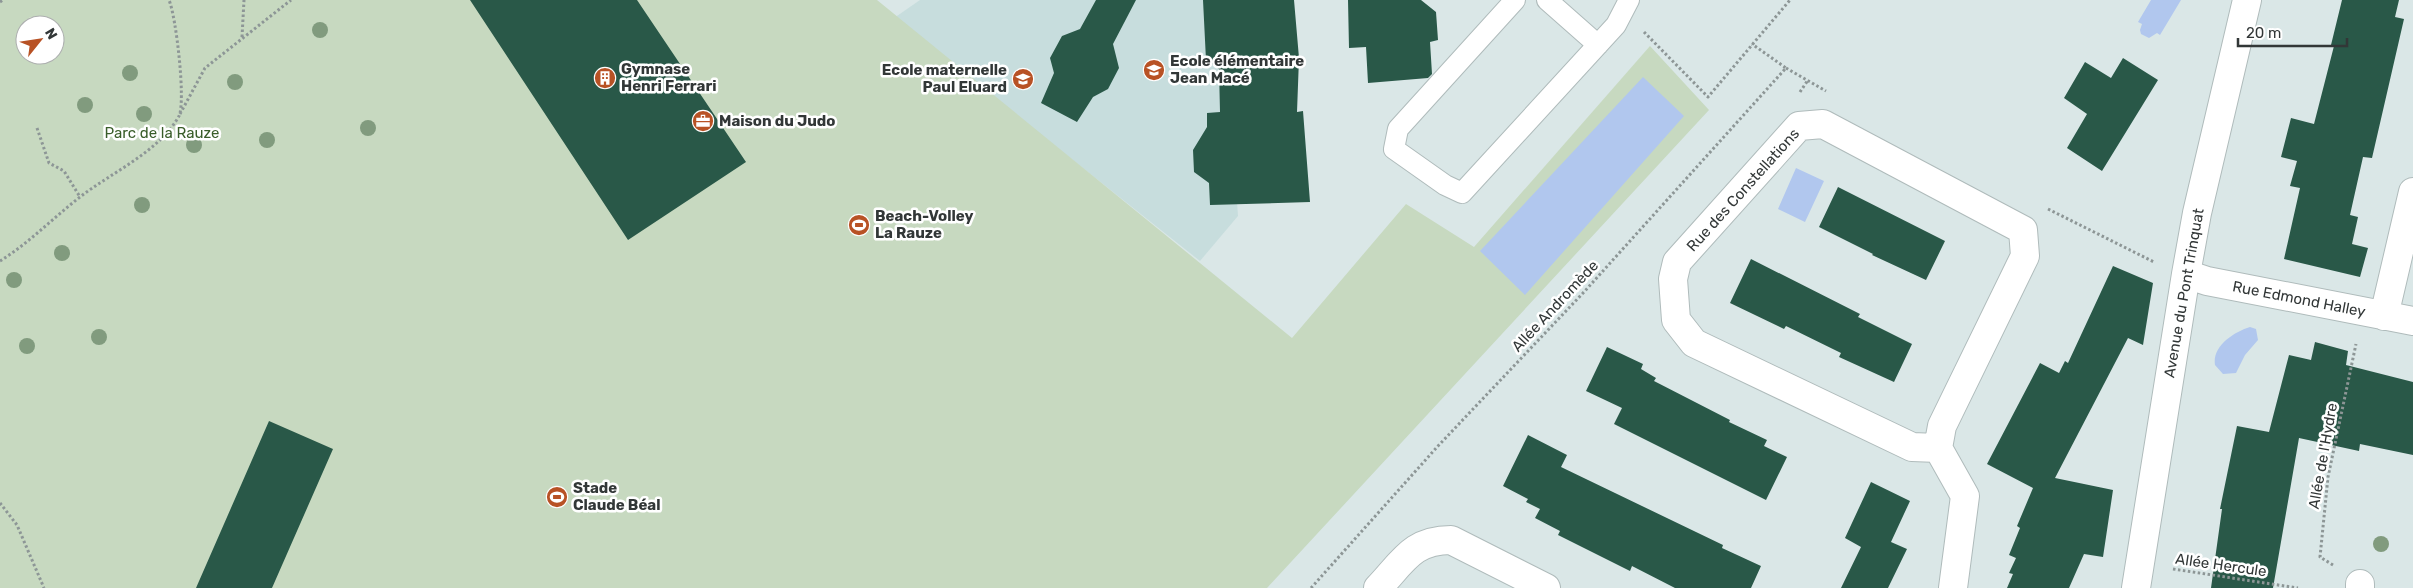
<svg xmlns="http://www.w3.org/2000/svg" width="2413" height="588" viewBox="0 0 2413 588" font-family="Rubik,sans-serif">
<rect width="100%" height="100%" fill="#dae7e7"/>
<!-- built -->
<path fill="#c7dddd" d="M 920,0 L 1223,0 L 1238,216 L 1200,261 L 894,18 Z"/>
<!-- green -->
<path fill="#c7d9c0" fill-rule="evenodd" d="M 0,0 L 877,0 L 1292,338 L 1406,204 L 1474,247 L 1650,46 L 1709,110 L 1267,588 L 0,588 ZM 25,25 L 55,25 L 55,55 L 25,55 Z"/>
<!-- water -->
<path fill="#b1c7ee" d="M 2151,0 L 2181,0 L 2160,35 L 2157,33 L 2149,38 L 2141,34 L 2140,30 L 2142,24 L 2138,22 Z
M 1643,77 L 1684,116 L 1525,295 L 1480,251 Z
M 1796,168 L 1824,181 L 1805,222 L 1778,209 Z
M 2250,327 L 2256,329 L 2258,340 L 2245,355 L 2236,373 L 2223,374 L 2215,365 C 2212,346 2234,332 2250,327 Z"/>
<!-- building -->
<path fill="#295848" d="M 470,0 L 637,0 L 746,162 L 628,240 Z
M 1096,0 L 1136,0 L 1113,44 L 1119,68 L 1108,89 L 1093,97 L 1077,122 L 1041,103 L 1054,73 L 1050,58 L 1062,36 L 1080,29 Z
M 1203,0 L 1294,0 L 1299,58 L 1297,112 L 1303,111 L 1310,202 L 1210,205 L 1209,183 L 1194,172 L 1193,150 L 1207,127 L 1207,113 L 1220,112 L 1219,69 L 1206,60 Z
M 1348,0 L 1421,0 L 1436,12 L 1438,40 L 1430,42 L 1432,74 L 1428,78 L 1368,83 L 1366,47 L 1349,48 Z
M 2342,0 L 2399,0 L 2395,17 L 2404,19 L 2372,158 L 2363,157 L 2350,215 L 2358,217 L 2352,244 L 2368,248 L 2360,277 L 2284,259 L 2300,188 L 2290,186 L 2297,161 L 2281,157 L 2291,118 L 2314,124 L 2334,46 L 2331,45 Z
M 2123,58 L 2158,80 L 2102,171 L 2067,148 L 2087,114 L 2064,98 L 2085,62 L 2111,78 Z
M 1838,187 L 1945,241 L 1926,280 L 1872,255 L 1873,254 L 1819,227 Z
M 1751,259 L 1860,314 L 1858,317 L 1912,344 L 1894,382 L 1839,357 L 1841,353 L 1786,326 L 1784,329 L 1730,303 Z
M 2113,266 L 2153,283 L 2143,345 L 2128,338 L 2055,478 L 2113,490 L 2103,557 L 2084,554 L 2069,588 L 2007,588 L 2013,574 L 2009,573 L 2016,558 L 2009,555 L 2020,528 L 2017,526 L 2033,488 L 1987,464 L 2040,363 L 2059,373 L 2065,361 L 2068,363 Z
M 2315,342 L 2348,351 L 2346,365 L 2413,382 L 2413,455 L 2360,444 L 2359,451 L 2299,438 L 2273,588 L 2211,588 L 2222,509 L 2220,509 L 2237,426 L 2269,432 L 2289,355 L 2311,360 Z
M 1607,347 L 1643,364 L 1641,369 L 1656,378 L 1654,381 L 1730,420 L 1729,422 L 1767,440 L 1764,446 L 1787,457 L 1766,500 L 1614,424 L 1622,408 L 1586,391 Z
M 269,421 L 333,449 L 272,588 L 196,588 Z
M 1528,435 L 1567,455 L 1561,467 L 1723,545 L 1722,548 L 1761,566 L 1751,588 L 1675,588 L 1632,566 L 1630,571 L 1558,535 L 1560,531 L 1535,518 L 1540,509 L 1526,502 L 1528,499 L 1503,486 Z
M 1871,482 L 1910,501 L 1891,542 L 1907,549 L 1888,588 L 1841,588 L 1861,547 L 1845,538 Z"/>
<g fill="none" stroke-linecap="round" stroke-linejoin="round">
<!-- lane casing -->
<g stroke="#afbbbb" stroke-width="22">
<path id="lane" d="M 1515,0 L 1398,129 L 1394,149 L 1445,185 L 1462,193 L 1616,25 L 1629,0
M 1547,0 L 1598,45"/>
</g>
<!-- street casing -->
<g stroke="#afbbbb" stroke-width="30">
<path id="street" d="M 2186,274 L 2207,281 L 2413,321
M 2384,316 L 2413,192
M 1938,448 L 1912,447 L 1694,343 L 1676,320 L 1673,279 L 1677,262 L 1799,126 L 1823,124 L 2023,230 L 2025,256 L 1942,426 L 1938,448 L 1965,496 L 1953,588
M 1378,588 C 1403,562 1412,540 1451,540 L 1546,588
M 2136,588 L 2186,274 L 2197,213 L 2247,0
M 2360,588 L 2360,584"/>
</g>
<!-- path -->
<path stroke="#8d9696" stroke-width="3" stroke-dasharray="2.5 2.5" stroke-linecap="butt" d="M 0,2 L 3,0
M 1644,32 L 1708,97 L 1790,0
M 242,37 L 244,0
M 1786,68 L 1826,91
M 1800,92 L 1808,80
M 180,114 L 205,68 L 291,0
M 37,128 L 49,163 L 64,171 L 80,197
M 2048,209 L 2154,262
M 0,261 C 29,243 53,218 80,197 C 112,172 159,152 179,116 C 186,101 176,16 169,0
M 0,503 L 17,525 L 44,588
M 2333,565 L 2320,557 L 2328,477 L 2356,344
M 2173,569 L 2298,588
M 1311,588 L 1438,446 L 1584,292 L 1786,68 L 1752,44"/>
<!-- lane -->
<use href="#lane" stroke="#fff" stroke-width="20"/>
<!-- street -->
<use href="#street" stroke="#fff" stroke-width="28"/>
</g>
<!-- trees -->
<g fill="#819b7e">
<circle cx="320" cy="30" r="8"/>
<circle cx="130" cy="73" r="8"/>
<circle cx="235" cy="82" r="8"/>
<circle cx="85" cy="105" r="8"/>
<circle cx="144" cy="114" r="8"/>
<circle cx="368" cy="128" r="8"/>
<circle cx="267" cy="140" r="8"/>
<circle cx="194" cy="145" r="8"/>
<circle cx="142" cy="205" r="8"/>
<circle cx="62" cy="253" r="8"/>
<circle cx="14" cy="280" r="8"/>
<circle cx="99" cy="337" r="8"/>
<circle cx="27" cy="346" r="8"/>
<circle cx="2381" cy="544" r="8"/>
</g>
<!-- icons -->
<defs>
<g id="school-disc" transform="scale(1.125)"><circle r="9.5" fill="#b85225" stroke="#fff"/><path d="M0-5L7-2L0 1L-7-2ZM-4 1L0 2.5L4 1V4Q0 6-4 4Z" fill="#fff"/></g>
<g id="building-disc" transform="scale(1.125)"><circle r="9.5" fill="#b85225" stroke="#fff"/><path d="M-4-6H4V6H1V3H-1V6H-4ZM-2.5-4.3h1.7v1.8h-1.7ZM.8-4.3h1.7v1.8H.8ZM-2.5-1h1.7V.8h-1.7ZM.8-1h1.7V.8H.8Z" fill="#fff"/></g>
<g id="office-disc" transform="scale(1.125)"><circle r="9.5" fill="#b85225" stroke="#fff"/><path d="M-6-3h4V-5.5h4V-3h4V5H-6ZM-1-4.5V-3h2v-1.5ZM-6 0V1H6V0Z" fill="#fff"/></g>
<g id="stadium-disc" transform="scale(1.125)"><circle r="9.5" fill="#b85225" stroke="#fff"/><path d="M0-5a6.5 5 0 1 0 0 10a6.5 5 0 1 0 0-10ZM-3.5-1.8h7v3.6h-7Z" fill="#fff"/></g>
</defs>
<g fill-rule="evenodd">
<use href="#school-disc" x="1154" y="70"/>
<use href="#building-disc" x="605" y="78"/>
<use href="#school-disc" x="1023" y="79"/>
<use href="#office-disc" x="703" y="121"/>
<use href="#stadium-disc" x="859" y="225"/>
<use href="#stadium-disc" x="557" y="497"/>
</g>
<g text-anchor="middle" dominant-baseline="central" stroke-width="5" stroke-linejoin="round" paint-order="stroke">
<!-- poi labels -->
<g font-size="15" font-weight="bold" fill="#323737" stroke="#fff" text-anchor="start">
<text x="1170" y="61">Ecole élémentaire<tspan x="1170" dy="17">Jean Macé</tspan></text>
<text x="621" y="69">Gymnase<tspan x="621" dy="17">Henri Ferrari</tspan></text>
<text x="1007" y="70" text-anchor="end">Ecole maternelle<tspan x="1007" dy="17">Paul Eluard</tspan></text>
<text x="719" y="121">Maison du Judo</text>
<text x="875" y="216">Beach-Volley<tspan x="875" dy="17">La Rauze</tspan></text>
<text x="573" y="488">Stade<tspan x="573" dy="17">Claude Béal</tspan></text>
</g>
<!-- park labels -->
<g font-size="15" fill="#395d29" stroke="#fff">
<text x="162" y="133">Parc de la Rauze</text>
</g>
<!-- street labels -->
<g font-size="15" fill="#323737" stroke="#fff">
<text transform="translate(1743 190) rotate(-48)">Rue des Constellations</text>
<text transform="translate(2184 293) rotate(-80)">Avenue du Pont Trinquat</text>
<text transform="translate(2299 299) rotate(11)">Rue Edmond Halley</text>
<text transform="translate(1555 306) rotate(-47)">Allée Andromède</text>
<text transform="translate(2323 456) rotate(-80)">Allée de l'Hydre</text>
<text transform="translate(2221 565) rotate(8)">Allée Hercule</text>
</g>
</g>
<!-- north arrow -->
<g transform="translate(40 40) rotate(60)"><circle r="24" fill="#ffffff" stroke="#adafaf"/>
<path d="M0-4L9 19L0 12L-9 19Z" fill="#b85225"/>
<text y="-8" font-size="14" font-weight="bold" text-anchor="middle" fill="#323737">N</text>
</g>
<!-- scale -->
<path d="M2238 38v8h109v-8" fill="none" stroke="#323737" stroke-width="2.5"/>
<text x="2246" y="38" font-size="15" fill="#323737" stroke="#ffffff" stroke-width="4" paint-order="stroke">20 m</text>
</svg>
